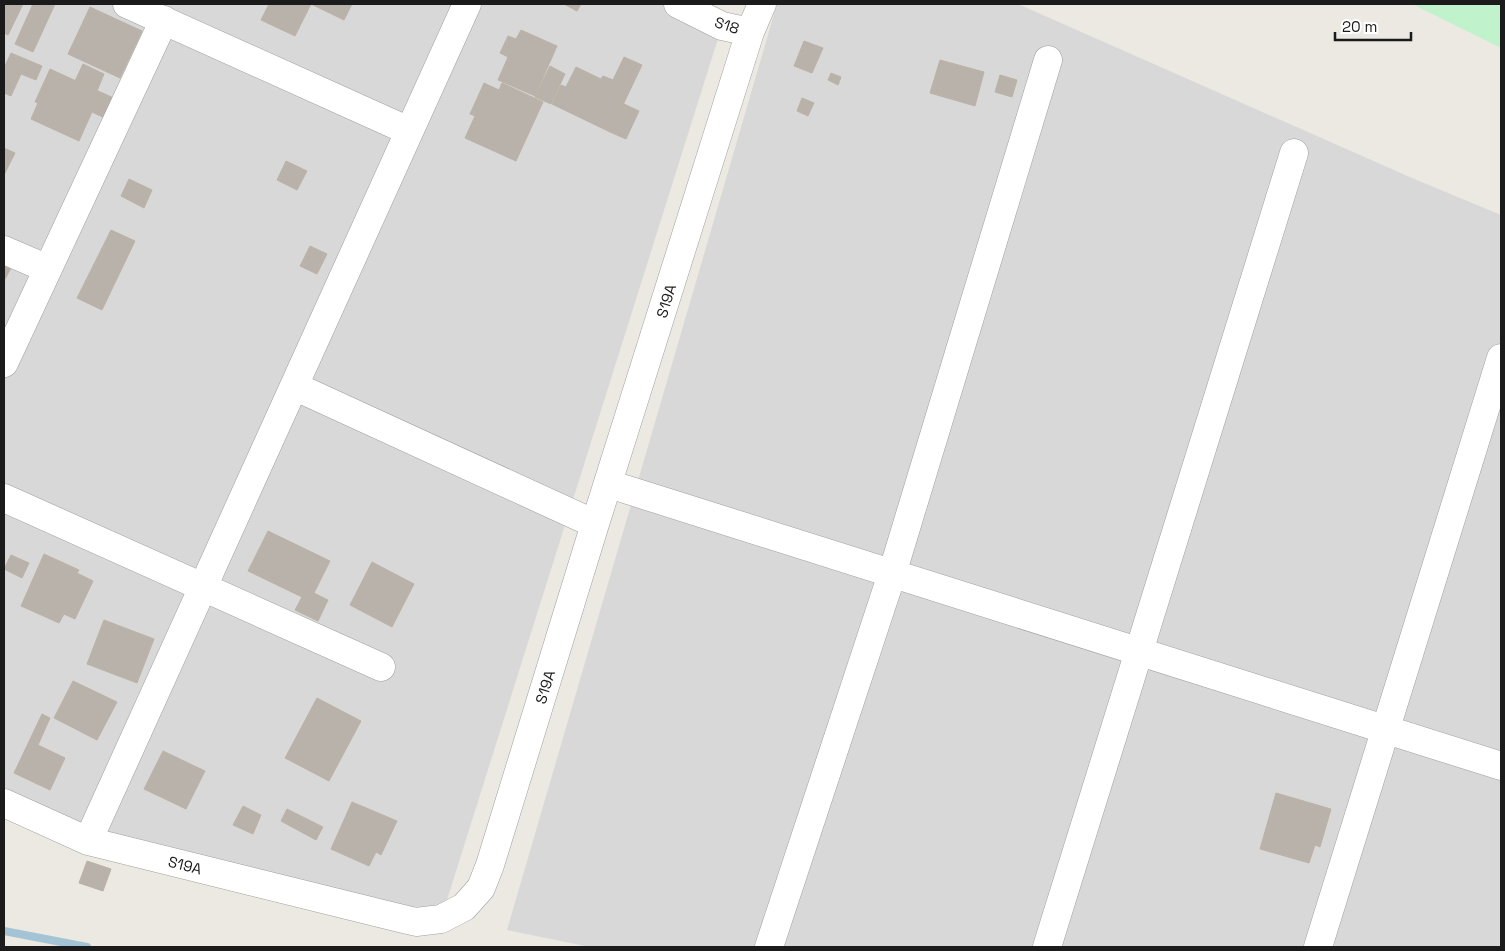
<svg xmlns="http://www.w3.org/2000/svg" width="1505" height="951" viewBox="0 0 1505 951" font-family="'Space Grotesk',sans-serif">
<rect width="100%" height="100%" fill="#ebe9e1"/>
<!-- residential -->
<path fill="#d9d8d8" d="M 4,4 L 676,4 L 722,26 L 441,919 L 4,816 Z
M 777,4 L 1018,4 L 1412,178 L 1501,215 L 1501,947 L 590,947 L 507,930 Z"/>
<!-- park -->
<path fill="#c0f3cb" d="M 1412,4 L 1501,4 L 1501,48 Z"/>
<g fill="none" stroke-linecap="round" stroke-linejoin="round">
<!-- stream -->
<path stroke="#a4c4d6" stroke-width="8" d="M 4,931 L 87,947"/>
</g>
<!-- building -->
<path fill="#b8b2ab" stroke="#bcb2a5" d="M 4,4 L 23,4 L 8,35 L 4,33 Z
M 33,4 L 55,4 L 33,52 L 15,44 Z
M 269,4 L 352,4 L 344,20 L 311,4 L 295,36 L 261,20 Z
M 564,4 L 581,4 L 577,11 Z
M 90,7 L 142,31 L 120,78 L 68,54 Z
M 521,30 L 557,46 L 535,96 L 498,80 L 508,57 L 500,53 L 508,36 L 516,39 Z
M 804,41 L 823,48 L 812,73 L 794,66 Z
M 11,53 L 42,66 L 36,80 L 21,74 L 11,96 L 4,93 L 4,68 Z
M 624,57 L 642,65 L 610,132 L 552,104 L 561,85 L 566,87 L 576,67 L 601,79 L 603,76 L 613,80 Z
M 940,60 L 984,72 L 975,106 L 930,93 Z
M 83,64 L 104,74 L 97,91 L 75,81 Z
M 550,66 L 565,74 L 551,104 L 535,97 Z
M 50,69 L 118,100 L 109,120 L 92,112 L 79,141 L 31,119 L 38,103 L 35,102 Z
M 831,73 L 841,77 L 838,85 L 828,80 Z
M 1000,75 L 1017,80 L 1012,97 L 995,92 Z
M 484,83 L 499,90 L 502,83 L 543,102 L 516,161 L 465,138 L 475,116 L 470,114 Z
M 802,98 L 814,103 L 808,116 L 797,111 Z
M 624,104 L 639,111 L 626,139 L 610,132 Z
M 4,148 L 15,153 L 4,175 Z
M 286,161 L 307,171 L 297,190 L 277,180 Z
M 129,179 L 152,190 L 144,208 L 121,196 Z
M 111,230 L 135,241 L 102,310 L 77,298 Z
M 310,246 L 327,254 L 317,274 L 300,266 Z
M 4,264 L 11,268 L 4,281 Z
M 268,531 L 330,561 L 314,593 L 328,600 L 318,621 L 295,610 L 302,597 L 248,571 Z
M 44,554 L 79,570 L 77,573 L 93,581 L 75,619 L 64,614 L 59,623 L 21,606 Z
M 11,555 L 29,563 L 22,578 L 4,569 Z
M 372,562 L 414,584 L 392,627 L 350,605 Z
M 104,620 L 154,639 L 137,683 L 87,664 Z
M 73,681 L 117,702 L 97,740 L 54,718 Z
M 317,698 L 361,721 L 329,781 L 285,758 Z
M 42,714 L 50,718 L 38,745 L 65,758 L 50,790 L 14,773 Z
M 163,751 L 205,771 L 186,809 L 144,789 Z
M 1276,793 L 1331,809 L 1320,847 L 1315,845 L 1309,863 L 1260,849 Z
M 352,802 L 397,821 L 381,855 L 376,852 L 369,866 L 331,849 Z
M 243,806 L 261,815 L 253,834 L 233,825 Z
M 287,809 L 323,827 L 316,840 L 281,821 Z
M 87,861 L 111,869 L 103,891 L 79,883 Z"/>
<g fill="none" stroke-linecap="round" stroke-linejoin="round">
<!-- minor casing -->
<g stroke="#9f9f9f" stroke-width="29">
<path id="minor" d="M 127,4 L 409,131
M 678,4 L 722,26 L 750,32
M 4,250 L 48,269
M 4,363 L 164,20
M 294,386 L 595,524
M 609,484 L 1501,766
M 4,498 L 381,667
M 4,803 L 88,841 L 391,916 L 416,922 L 441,919 L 464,907 L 481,888 L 490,865 L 595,524 L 750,32 L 762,4
M 88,841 L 467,4
M 769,947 L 892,574 L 1048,60
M 1047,947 L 1294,153
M 1318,947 L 1501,358"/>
</g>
<!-- minor -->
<use href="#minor" stroke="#fff" stroke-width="28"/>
</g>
<g text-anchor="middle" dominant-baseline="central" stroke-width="4" stroke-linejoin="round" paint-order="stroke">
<!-- street labels -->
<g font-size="15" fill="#1b1b1b" stroke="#fff">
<text transform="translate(727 25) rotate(18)">S18</text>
<text transform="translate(666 301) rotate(-73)">S19A</text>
<text transform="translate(545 687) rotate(-73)">S19A</text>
<text transform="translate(185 865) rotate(14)">S19A</text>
</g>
</g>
<!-- border -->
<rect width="1505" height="951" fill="none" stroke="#1b1b1b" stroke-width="10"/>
<!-- scale -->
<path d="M1335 32v8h76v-8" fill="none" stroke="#1b1b1b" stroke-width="2.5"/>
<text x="1342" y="32" font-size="15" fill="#1b1b1b" stroke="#ffffff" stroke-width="4" paint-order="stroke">20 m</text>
</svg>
